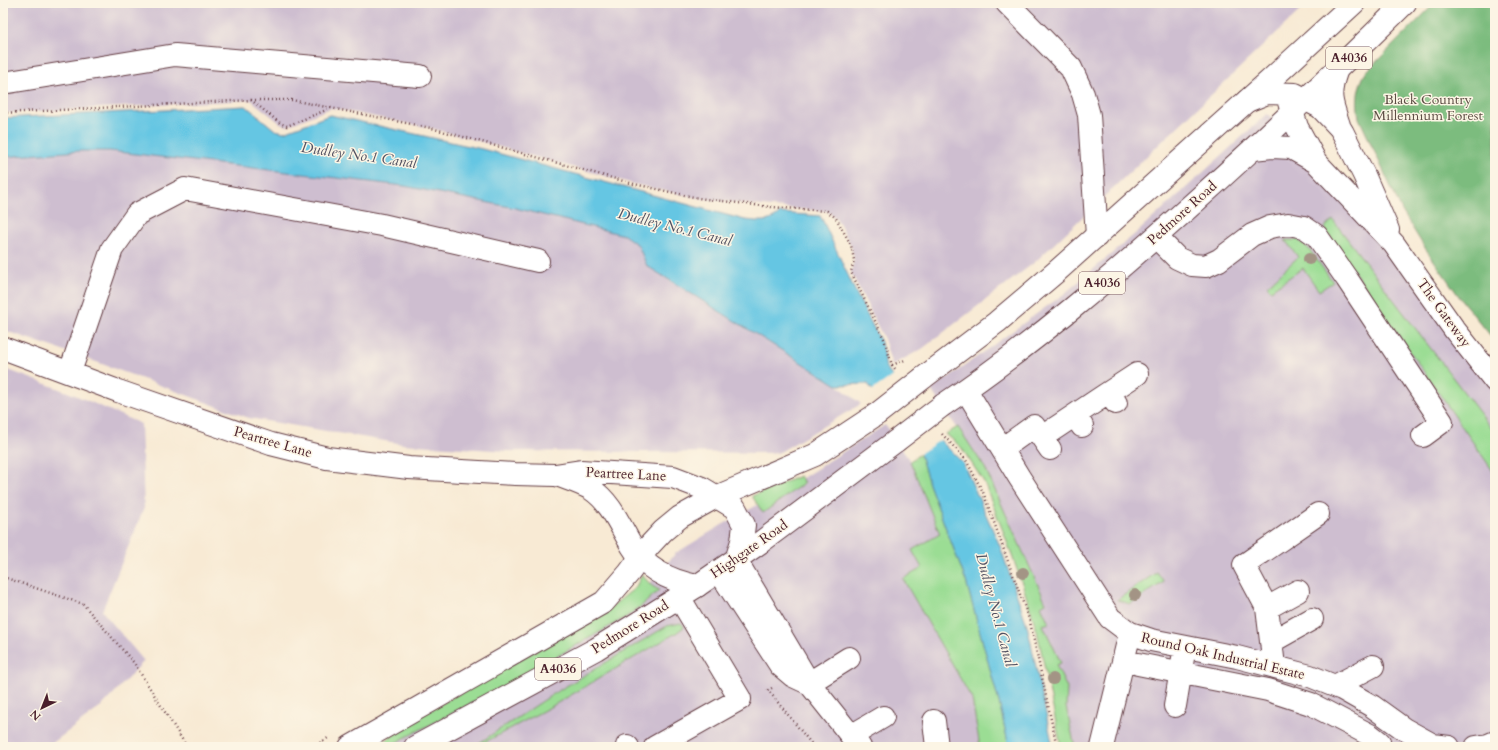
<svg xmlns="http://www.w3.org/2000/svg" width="1498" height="750" viewBox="0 0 1498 750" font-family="Cardo,serif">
<rect width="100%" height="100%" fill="#fcf5e5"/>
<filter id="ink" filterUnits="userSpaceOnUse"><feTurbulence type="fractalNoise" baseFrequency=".025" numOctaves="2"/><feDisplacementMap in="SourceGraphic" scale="8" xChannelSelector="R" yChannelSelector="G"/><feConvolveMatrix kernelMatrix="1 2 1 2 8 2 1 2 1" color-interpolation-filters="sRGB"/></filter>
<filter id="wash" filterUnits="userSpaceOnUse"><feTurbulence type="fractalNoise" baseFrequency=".012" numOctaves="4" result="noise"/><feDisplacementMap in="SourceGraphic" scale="16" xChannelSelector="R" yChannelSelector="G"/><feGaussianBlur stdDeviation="0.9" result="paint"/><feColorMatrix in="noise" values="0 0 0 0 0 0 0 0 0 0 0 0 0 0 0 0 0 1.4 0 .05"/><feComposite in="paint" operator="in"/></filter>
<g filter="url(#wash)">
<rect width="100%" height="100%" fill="#f8ead4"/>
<!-- industrial -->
<path fill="#cebed0" d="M 3,3 L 1308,3 L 1035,262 L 922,349 L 892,365 L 884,339 L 851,272 L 854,260 L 851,245 L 836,218 L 827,211 L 771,207 L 698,198 L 634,184 L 431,128 L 331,108 L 287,126 L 280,123 L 251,100 L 3,113 Z
M 1267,114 L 1281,124 L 1495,380 L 1495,747 L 1075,747 L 1066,707 L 1067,688 L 1056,665 L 1061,662 L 1043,625 L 1041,606 L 1046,603 L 985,468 L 931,390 L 1064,294 L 1142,228 Z
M 91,131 L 625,213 L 665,278 L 837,385 L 861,404 L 778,453 L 508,451 L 403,444 L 249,418 L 91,360 L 3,330 L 3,137 Z
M 3,368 L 70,393 L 141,424 L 144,508 L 102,611 L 144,661 L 102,706 L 47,747 L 3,747 Z
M 885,425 L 910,461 L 940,534 L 912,550 L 922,568 L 903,579 L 972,699 L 980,747 L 376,747 L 608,617 L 644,589 L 676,553 L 722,525 L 782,491 Z"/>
<!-- green -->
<path fill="#9bdd94" stroke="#727e60" d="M 1333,220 L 1495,433 L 1495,474 L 1324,228 Z
M 1285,240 L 1298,240 L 1309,249 L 1333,282 L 1319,291 L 1303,268 L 1271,290 L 1267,286 L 1298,257 Z
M 958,427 L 985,468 L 1046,603 L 1041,606 L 1049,623 L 1043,625 L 1061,663 L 1056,665 L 1067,688 L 1066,707 L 1075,747 L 1061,747 L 1037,631 L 1023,586 L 1003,531 L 984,482 L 961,447 L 946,434 Z
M 920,454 L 929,484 L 966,581 L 999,702 L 1009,747 L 980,747 L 972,699 L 903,579 L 922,568 L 912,550 L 940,534 L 910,461 Z
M 800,476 L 804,483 L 763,513 L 752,496 Z
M 1157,572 L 1164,582 L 1130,604 L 1117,600 Z
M 642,575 L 652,586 L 659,590 L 644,604 L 626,617 L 510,683 L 387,747 L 382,744 L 404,725 L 611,607 L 635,588 Z
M 681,623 L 684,627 L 676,633 L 554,705 L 476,747 L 473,747 L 558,691 L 667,626 Z"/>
<!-- forest -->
<path fill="#7cbc7e" stroke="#636e54" d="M 1435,3 L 1495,3 L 1495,341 L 1463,302 L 1423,245 L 1402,211 L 1359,118 C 1356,100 1357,86 1367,71 Z"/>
<!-- water -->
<path fill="#65c6e3" stroke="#587287" d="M 246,106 L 275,130 L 284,132 L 330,115 L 482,149 L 745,220 C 758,221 770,224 780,213 L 820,216 L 823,221 L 858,297 L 881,342 L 886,368 L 941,441 L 963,463 L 1000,546 L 1027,625 L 1053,747 L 1009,747 L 999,702 L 966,581 L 929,484 L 920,454 L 868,384 L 837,385 L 647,266 L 638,245 L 624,235 L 515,208 L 404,186 L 110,151 L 80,151 L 3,157 L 3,118 Z"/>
<!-- pier -->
<path fill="#f8ead4" d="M 894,375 L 942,439 L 918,455 L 871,391 Z"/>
</g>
<g filter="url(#ink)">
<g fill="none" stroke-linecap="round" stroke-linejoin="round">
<!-- minor casing -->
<g stroke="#643d44" stroke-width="24">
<path id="minor" d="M 1007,3 L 1071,68 L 1083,94 L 1089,115 L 1097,236
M 1336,72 C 1328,95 1331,102 1339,125
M 3,83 L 175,55 L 420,76
M 1287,96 L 1297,127 L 1316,162
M 1247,101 L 1267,93 L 1295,94 L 1320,107 L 1340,128 L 1343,133 L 1364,175 L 1388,230
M 1253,149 L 1272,147 L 1291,148 L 1316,162 L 1394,244 L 1454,329 L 1495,381
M 1156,237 L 1177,258 L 1192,265 L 1206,266 L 1219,260 L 1252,235 L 1270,227 L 1288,224 L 1304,227 L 1317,236 L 1347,279 L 1442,422 L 1423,436
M 3,348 L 118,391 L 271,444 L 327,458 L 409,468 L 515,474 L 555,475 L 581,471 L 673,477 L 702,488 L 735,508 L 744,525 L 742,541 L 736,560 L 809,683 L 860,747
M 70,372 L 112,249 L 137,214 L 185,189 L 382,225 L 538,261
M 966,390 L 1019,477 L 1110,618 L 1130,633 L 1151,640 L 1237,657 L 1310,676 L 1342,689 L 1372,706 L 1404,729 L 1433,745 L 1449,747
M 1116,403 L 1108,393 L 1137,374
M 1082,426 L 1075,415 L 1108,393
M 1042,437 L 1075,415
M 1002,449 L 1034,426 L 1050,449
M 557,475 C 567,479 581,483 591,489 C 611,502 620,526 632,546 C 646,570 671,581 697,586
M 719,571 L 780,665 L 793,676 L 808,683
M 1267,608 L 1298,591
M 1271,642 L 1312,619
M 1138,664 L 1268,690 L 1311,704 L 1370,735 L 1379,742 L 1378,747
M 1274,666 L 1267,608 L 1244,565 L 1318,514
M 809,683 L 849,658
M 1335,686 L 1373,666
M 1175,706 L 1183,658
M 934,721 L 937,747
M 851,736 L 883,717
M 627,746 L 628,747
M 655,747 L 740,699 L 679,597
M 1102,747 L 1130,633
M 1476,747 L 1488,745 L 1495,742"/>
</g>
<!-- highway casing -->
<g stroke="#643d44" stroke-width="24">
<path id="highway" d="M 923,378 L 997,322 L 1056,272 L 1268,82 L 1354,3
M 943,405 C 1033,345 1116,273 1197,200 C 1268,136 1337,70 1405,3
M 350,747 L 604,602 L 629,573 L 648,547 L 663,531 L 680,517 L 716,497 L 815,455 L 877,414
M 415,747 L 596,649 L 697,586 L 761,542 L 896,441"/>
</g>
<!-- path -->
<path stroke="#643d44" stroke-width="2.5" stroke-dasharray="1 3" stroke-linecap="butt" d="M 251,100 L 292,100 L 331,108
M 3,113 L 251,100 L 280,123 L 287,126 L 331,108 L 431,128 L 634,184 L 698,198 L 771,207 L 827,211 L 836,218 L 851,245 L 854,260 L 851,272 L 884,339 L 892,365 L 896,370
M 892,365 L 905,360
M 942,434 L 966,460 L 983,492 L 1030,622 L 1057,747
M 3,577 L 83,604 L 134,663 L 187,747
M 772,688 L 768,690 L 814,747
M 313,747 L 328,738"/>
<!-- minor -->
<use href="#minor" stroke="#fff" stroke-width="22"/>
<!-- highway -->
<use href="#highway" stroke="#fff" stroke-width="22"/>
<!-- highway-bridge casing -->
<g stroke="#643d44" stroke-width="24" stroke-linecap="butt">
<path id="highway-bridge" d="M 877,414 L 923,378
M 896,441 L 943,405"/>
</g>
<!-- highway-bridge -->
<use href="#highway-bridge" stroke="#fff" stroke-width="22"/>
</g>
<!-- trees -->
<g fill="#a39485">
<circle cx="1309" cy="259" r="6"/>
<circle cx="1023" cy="573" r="6"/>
<circle cx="1135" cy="595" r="6"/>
<circle cx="1053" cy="679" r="6"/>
</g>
</g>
<g text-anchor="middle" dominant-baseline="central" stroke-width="3" stroke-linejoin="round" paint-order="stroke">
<!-- shield labels -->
<g fill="#fcf5e5" stroke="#7f5f63" stroke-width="1">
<rect x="1326" y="47" width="46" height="22" rx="3"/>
<rect x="1079" y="272" width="46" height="22" rx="3"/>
<rect x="535" y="658" width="46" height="22" rx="3"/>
</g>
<g font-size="13" font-weight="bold" fill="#4a1f2b">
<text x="1349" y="58">A4036</text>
<text x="1102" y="283">A4036</text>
<text x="558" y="669">A4036</text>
</g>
<!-- park labels -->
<g font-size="14" fill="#5e4e45" stroke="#fcf5e5">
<text x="1428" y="99">Black Country<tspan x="1428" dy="16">Millennium Forest</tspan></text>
</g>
<!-- street labels -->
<g font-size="14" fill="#4a1f2b" stroke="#fcf5e5">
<text transform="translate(1182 213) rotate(-42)">Pedmore Road</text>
<text transform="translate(1444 313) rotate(54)">The Gateway</text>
<text transform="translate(273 442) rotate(16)">Peartree Lane</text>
<text transform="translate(626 474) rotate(3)">Peartree Lane</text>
<text transform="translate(749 549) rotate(-35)">Highgate Road</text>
<text transform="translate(630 627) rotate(-32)">Pedmore Road</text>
<text transform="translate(1223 656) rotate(13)">Round Oak Industrial Estate</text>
</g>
<!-- water labels -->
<g font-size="15" font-style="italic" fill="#525162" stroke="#fcf5e5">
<text transform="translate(359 155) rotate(8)">Dudley No.1 Canal</text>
<text transform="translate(675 227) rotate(14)">Dudley No.1 Canal</text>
<text transform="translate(996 610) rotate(75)">Dudley No.1 Canal</text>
</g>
</g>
<!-- margin -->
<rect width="1498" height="750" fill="none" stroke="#fcf5e5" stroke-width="16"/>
<!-- north arrow -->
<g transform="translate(42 708) rotate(223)" stroke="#fcf5e5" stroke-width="3" paint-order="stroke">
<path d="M0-3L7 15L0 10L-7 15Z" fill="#4a1f2b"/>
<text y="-6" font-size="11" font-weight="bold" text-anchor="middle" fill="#4a1f2b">N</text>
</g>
</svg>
